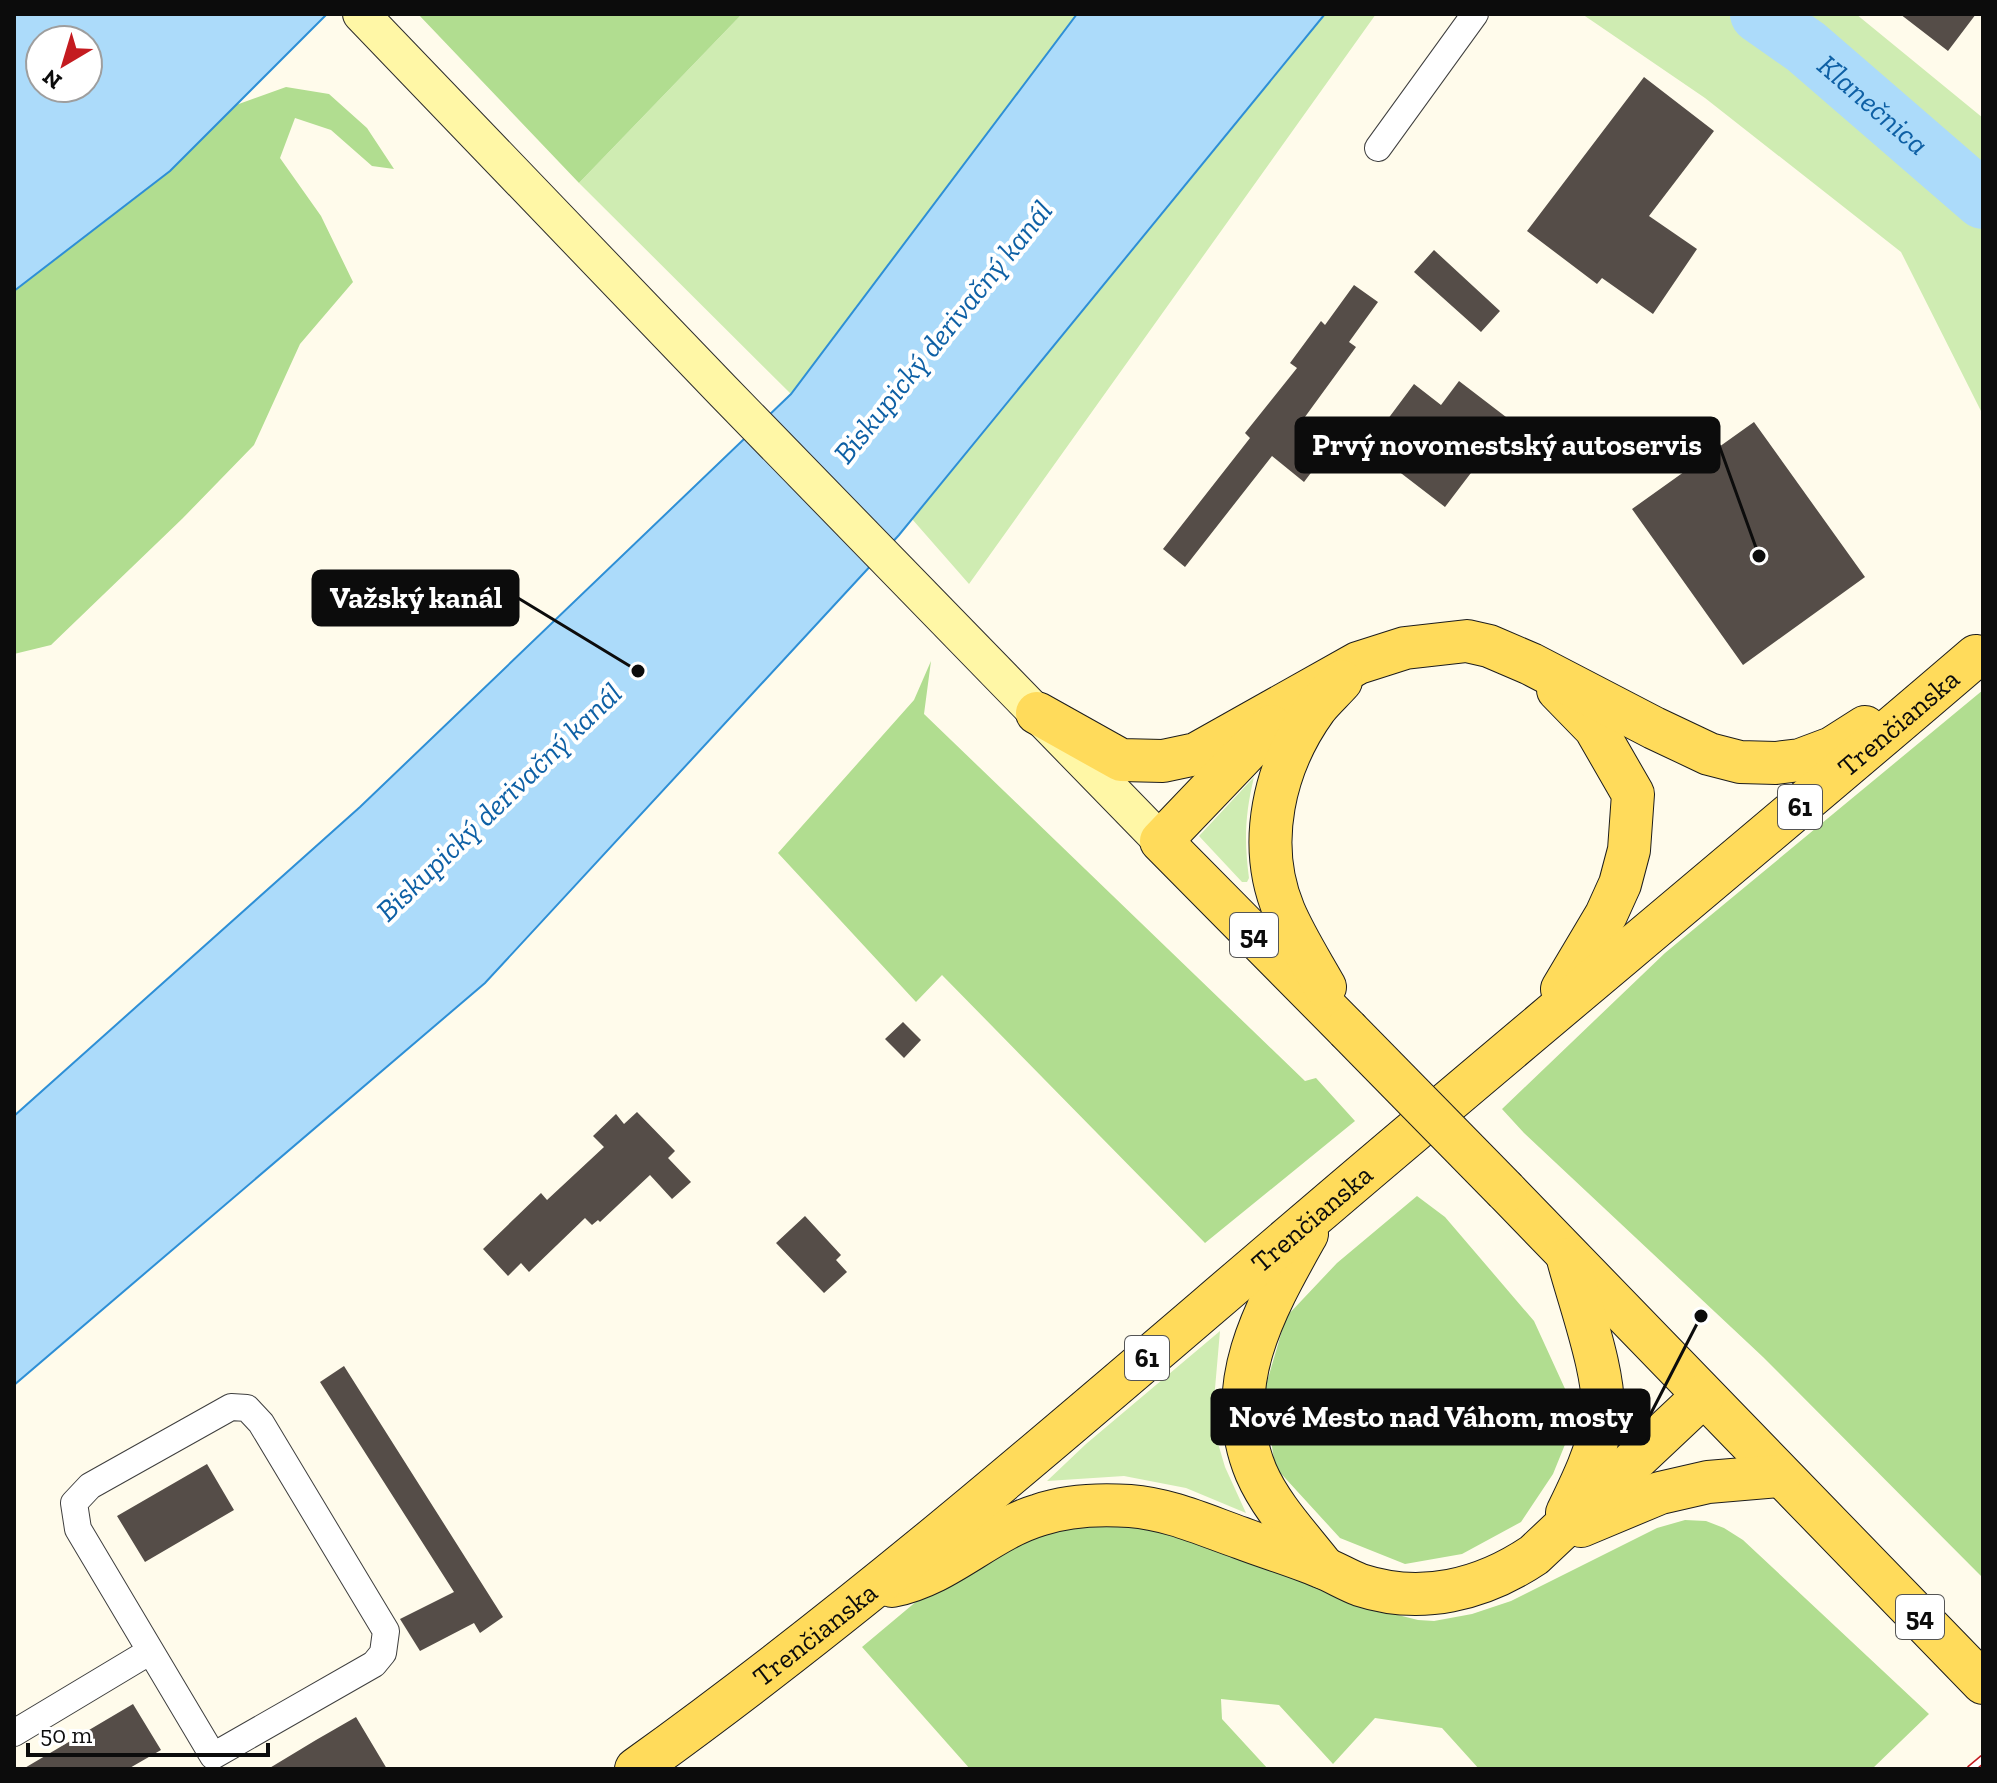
<svg xmlns="http://www.w3.org/2000/svg" width="1997" height="1783" viewBox="0 0 1997 1783" font-family="'Zilla Slab',serif">
<rect width="100%" height="100%" fill="#fffbeb"/>
<!-- green -->
<path fill="#cfecb2" d="M 742,14 L 1077,14 L 791,394 L 579,183 Z
M 1325,14 L 1376,14 L 969,584 L 912,519 Z
M 1582,14 L 1856,14 L 1983,118 L 1983,415 L 1901,252 L 1705,98 Z
M 1254,777 C 1245,815 1244,840 1249,878 L 1247,882 L 1242,882 L 1199,836 Z
M 1220,1331 L 1212,1423 L 1225,1467 L 1246,1513 L 1186,1488 L 1124,1476 L 1047,1481 L 1086,1444 Z"/>
<!-- forest -->
<path fill="#b1dd90" d="M 418,14 L 742,14 L 579,183 Z
M 286,87 L 329,94 L 367,128 L 394,169 L 372,166 L 331,130 L 295,118 L 280,158 L 321,216 L 353,282 L 300,344 L 254,445 L 183,518 L 51,645 L 14,654 L 14,291 L 169,171 L 236,105 Z
M 931,661 L 924,714 L 1305,1081 L 1316,1078 L 1355,1121 L 1205,1243 L 942,975 L 916,1002 L 778,853 L 914,700 Z
M 1983,690 L 1983,1578 L 1763,1357 L 1524,1133 L 1502,1109 L 1665,953 Z
M 1417,1196 L 1445,1217 L 1534,1321 L 1577,1415 L 1553,1474 L 1521,1522 L 1462,1554 L 1405,1564 L 1340,1538 L 1275,1467 L 1264,1392 L 1286,1317 L 1337,1263 Z
M 1120,1513 L 1259,1557 L 1324,1592 L 1362,1606 L 1418,1620 L 1434,1621 L 1472,1614 L 1511,1601 L 1657,1528 L 1685,1520 L 1706,1521 L 1724,1528 L 1743,1540 L 1929,1714 L 1872,1769 L 1479,1769 L 1442,1728 L 1375,1718 L 1333,1764 L 1279,1705 L 1221,1699 L 1222,1719 L 1268,1769 L 970,1769 L 862,1647 L 930,1590 L 1011,1536 Z"/>
<!-- water -->
<path fill="#acdbfa" stroke="#2e8fd6" stroke-width="2" fill-rule="evenodd" d="M 14,14 L 327,14 L 170,171 L 14,291 ZM 40,40 L 88,40 L 88,88 L 40,88 Z
M 1077,14 L 1325,14 L 899,535 L 485,983 L 14,1385 L 14,1116 L 360,807 L 791,394 Z"/>
<g fill="none" stroke-linecap="round" stroke-linejoin="round">
<!-- river -->
<path stroke="#acdbfa" stroke-width="58" id="s1" d="M 1759,14 L 1806,47 L 1983,200"/>
</g>
<!-- building -->
<path fill="#554d48" d="M 1900,14 L 1976,14 L 1948,51 Z
M 1644,77 L 1714,131 L 1649,216 L 1697,249 L 1653,314 L 1602,278 L 1597,284 L 1527,231 Z
M 1434,250 L 1500,311 L 1481,332 L 1414,272 Z
M 1354,285 L 1378,302 L 1349,342 L 1356,347 L 1302,421 L 1332,445 L 1304,482 L 1272,456 L 1185,567 L 1163,549 L 1250,438 L 1245,433 L 1297,368 L 1290,363 L 1321,321 L 1325,325 Z
M 1459,381 L 1506,417 L 1496,440 L 1445,507 L 1367,447 L 1414,384 L 1441,405 Z
M 1754,422 L 1865,577 L 1743,665 L 1632,509 Z
M 903,1022 L 921,1040 L 904,1058 L 885,1039 Z
M 637,1112 L 675,1151 L 668,1158 L 691,1182 L 672,1199 L 650,1175 L 600,1222 L 598,1220 L 592,1225 L 585,1218 L 529,1272 L 521,1263 L 508,1276 L 483,1249 L 541,1193 L 547,1200 L 604,1147 L 593,1136 L 616,1114 L 624,1124 Z
M 805,1216 L 841,1255 L 836,1260 L 847,1272 L 824,1293 L 776,1243 Z
M 344,1366 L 503,1617 L 480,1633 L 474,1623 L 420,1651 L 400,1619 L 454,1592 L 320,1382 Z
M 207,1464 L 234,1510 L 145,1562 L 117,1516 Z
M 133,1704 L 161,1750 L 128,1769 L 23,1769 Z
M 356,1717 L 387,1769 L 268,1769 L 316,1740 Z"/>
<g fill="none" stroke-linecap="round" stroke-linejoin="round">
<!-- minor casing -->
<g stroke="#3f3f3f" stroke-width="28">
<path id="minor" d="M 1378,148 L 1475,14
M 231,1407 L 247,1408 L 261,1423 L 386,1631 L 383,1653 L 374,1664 L 213,1756 L 78,1529 L 74,1503 L 90,1486 Z
M 14,1733 L 149,1652"/>
</g>
<!-- secondary casing -->
<g stroke="#2e2e2e" stroke-width="38">
<path id="secondary" d="M 361,14 L 722,390 L 1161,841"/>
</g>
<!-- primary casing -->
<g stroke="#1d1d1d" stroke-width="44">
<g id="primary">
<path d="M 1558,690 L 1595,728 L 1633,794 L 1629,850 L 1620,884 L 1606,915 L 1562,989"/>
<path d="M 1037,713 L 1121,760 L 1163,761 L 1196,754 L 1358,663 L 1405,648 L 1467,641 L 1489,646 L 1531,664 L 1654,728 L 1709,754 L 1740,762 L 1776,763 L 1800,760 L 1832,748 L 1865,727"/>
<path d="M 1271,726 L 1161,841 L 1347,1029"/>
<path d="M 1325,987 C 1311,962 1295,937 1284,911 C 1256,844 1274,766 1316,708 C 1323,699 1333,690 1341,681"/>
<path d="M 1506,1191 L 1983,1683"/>
<path d="M 1307,1234 C 1266,1307 1220,1386 1256,1472 C 1271,1507 1300,1537 1324,1568"/>
<path d="M 1567,1513 C 1581,1484 1596,1454 1602,1421 C 1609,1382 1579,1301 1568,1259"/>
<path d="M 1581,1526 L 1660,1493 L 1708,1482 L 1780,1476"/>
<path d="M 892,1586 C 948,1575 986,1531 1039,1515 C 1068,1505 1100,1504 1130,1506 C 1169,1509 1204,1525 1241,1538 C 1267,1548 1295,1556 1321,1567 C 1334,1572 1347,1580 1360,1585 C 1421,1605 1482,1590 1534,1555 L 1703,1396"/>
<path id="s2" d="M 636,1769 C 873,1599 1092,1405 1314,1216 C 1534,1028 1757,844 1976,656"/>
</g>
</g>
<!-- minor -->
<use href="#minor" stroke="#fff" stroke-width="26"/>
<!-- secondary -->
<use href="#secondary" stroke="#fff7a6" stroke-width="36"/>
<!-- primary -->
<use href="#primary" stroke="#ffdb5b" stroke-width="42"/>
<!-- rail casing -->
<g stroke="#c41b20" stroke-width="9">
<path id="rail" d="M 1971,1769 L 1983,1759"/>
</g>
<!-- rail -->
<use href="#rail" stroke="#fff" stroke-width="6" stroke-dasharray="18" stroke-linecap="butt"/>
<!-- primary-bridge casing -->
<g stroke="#1d1d1d" stroke-width="44" stroke-linecap="butt">
<path id="primary-bridge" d="M 1347,1029 L 1506,1191"/>
</g>
<!-- primary-bridge -->
<use href="#primary-bridge" stroke="#ffdb5b" stroke-width="42"/>
</g>
<g text-anchor="middle" dominant-baseline="central" stroke-width="8" stroke-linejoin="round" paint-order="stroke">
<!-- shield labels -->
<g fill="#fff" stroke="#555" stroke-width="2">
<rect x="1778" y="785" width="44" height="44" rx="6"/>
<rect x="1230" y="913" width="48" height="44" rx="6"/>
<rect x="1125" y="1336" width="44" height="44" rx="6"/>
<rect x="1896" y="1595" width="48" height="44" rx="6"/>
</g>
<g font-size="26" font-weight="bold" fill="#0c0c0c">
<text x="1800" y="807">61</text>
<text x="1254" y="935">54</text>
<text x="1147" y="1358">61</text>
<text x="1920" y="1617">54</text>
</g>
<!-- street labels -->
<g font-size="28" fill="#0c0c0c" stroke="#fff">
<text stroke="none"><textPath href="#s2" startOffset="1640">Trenčianska</textPath></text>
<text stroke="none"><textPath href="#s2" startOffset="872">Trenčianska</textPath></text>
<text stroke="none"><textPath href="#s2" startOffset="224">Trenčianska</textPath></text>
</g>
<!-- water labels -->
<g font-size="30" font-style="italic" fill="#0e60a5" stroke="#fff">
<text stroke="none"><textPath href="#s1" startOffset="146">Klanečnica</textPath></text>
<text transform="translate(943 332) rotate(-51)">Biskupický derivačný kanál</text>
<text transform="translate(499 802) rotate(-44)">Biskupický derivačný kanál</text>
</g>
</g>
<!-- callouts -->
<path fill="none" stroke="#0c0c0c" stroke-width="3" d="M1759 556L1719 445M638 671L518 598M1701 1316L1649 1417"/>
<g fill="#0c0c0c" stroke="#fff" stroke-width="3">
<circle cx="1759" cy="556" r="8"/>
<circle cx="638" cy="671" r="8"/>
<circle cx="1701" cy="1316" r="8"/>
</g>
<g fill="#0c0c0c" stroke="#0c0c0c" stroke-width="3">
<rect x="1296" y="418" width="423" height="54" rx="8"/>
<rect x="313" y="571" width="205" height="54" rx="8"/>
<rect x="1212" y="1390" width="437" height="54" rx="8"/>
</g>
<g font-size="30" text-anchor="middle" font-weight="bold" fill="#fff">
<text x="1507" y="455">Prvý novomestský autoservis</text>
<text x="416" y="608">Važský kanál</text>
<text x="1431" y="1427">Nové Mesto nad Váhom, mosty</text>
</g>
<!-- border -->
<rect width="1997" height="1783" fill="none" stroke="#0c0c0c" stroke-width="32"/>
<!-- north arrow -->
<g transform="translate(64 64) rotate(218)"><circle r="38" fill="#ffffff" stroke="#9e9e9e" stroke-width="2"/>
<path d="M0-6L14 30L0 20L-14 30Z" fill="#c41b20"/>
<text y="-12" font-size="22" font-weight="bold" text-anchor="middle" fill="#0c0c0c">N</text>
</g>
<!-- scale -->
<path d="M28 1743v12h240v-12" fill="none" stroke="#0c0c0c" stroke-width="4"/>
<text x="40" y="1743" font-size="24" fill="#0c0c0c" stroke="#ffffff" stroke-width="6" paint-order="stroke">50 m</text>
</svg>
